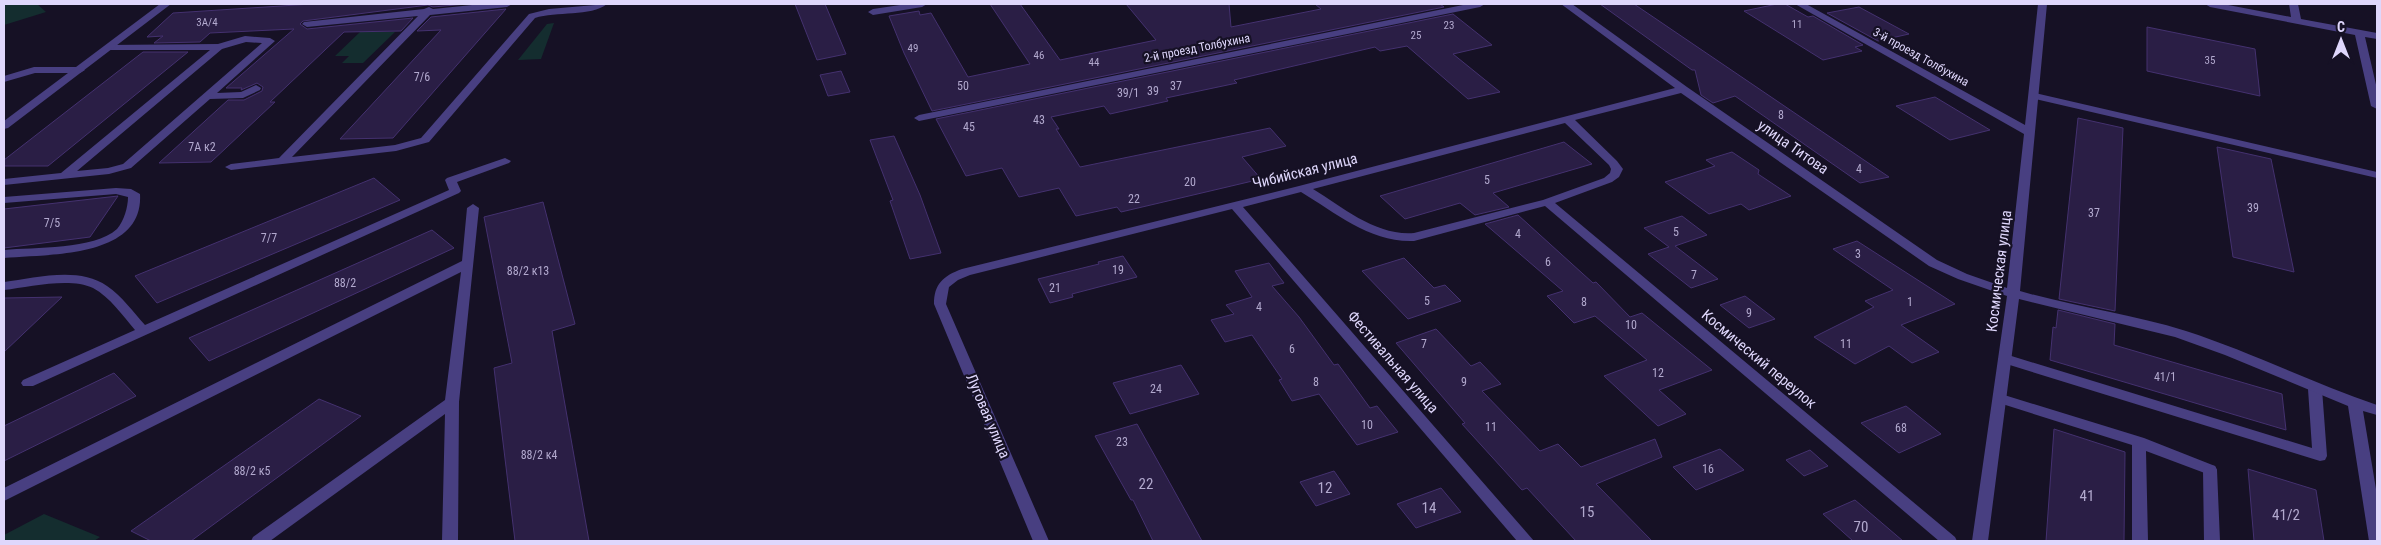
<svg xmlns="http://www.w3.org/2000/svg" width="2381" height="545" viewBox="0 0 2381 545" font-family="'Roboto Condensed',sans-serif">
<rect width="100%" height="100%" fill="#161125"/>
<!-- green -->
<path fill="#142d2f" d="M 4,4 L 37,4 L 46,12 L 4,25 Z
M 554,23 L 541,59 L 518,60 L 547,24 Z
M 360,32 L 395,32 L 363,63 L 342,63 L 349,56 L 335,56 Z
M 44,514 L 100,537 L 94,541 L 4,541 L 4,535 Z"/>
<!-- building -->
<path fill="#2a1e45" stroke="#44316f" d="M 312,4 L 466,4 L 433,7 L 428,5 L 303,21 L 300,24 L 307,29 L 413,18 L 401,31 L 344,32 L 270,102 L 275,102 L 211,162 L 159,163 L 228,100 L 244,100 L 262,91 L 263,87 L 257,83 L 241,90 L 242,88 L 226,88 L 294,29 L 210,33 L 200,42 L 154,43 L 163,36 L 147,37 L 173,13 Z
M 795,4 L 825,4 L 846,54 L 817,60 Z
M 990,4 L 1020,4 L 1060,60 L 1156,40 L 1126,4 L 1229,4 L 1231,27 L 1321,9 L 1315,4 L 1440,4 L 1444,7 L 932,111 L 904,53 L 889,16 L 919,11 L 920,15 L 931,13 L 968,77 L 1030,64 Z
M 1600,4 L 1634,4 L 1889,177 L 1860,183 L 1735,96 L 1713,103 L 1701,95 L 1695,70 L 1692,70 Z
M 1777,4 L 1785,4 L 1808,17 L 1813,16 L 1863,45 L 1855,47 L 1862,51 L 1823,60 L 1744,11 Z
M 1859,7 L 1909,34 L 1878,41 L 1827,13 Z
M 506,9 L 393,138 L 340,139 L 441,30 L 417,31 L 431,17 Z
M 1453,14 L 1492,45 L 1453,54 L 1500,92 L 1468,99 L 1407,46 L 1380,51 L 1375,47 L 1234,80 L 1237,83 L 1166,98 L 1168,101 L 1110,114 L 1104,106 L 1051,117 L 1059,129 L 1056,129 L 1080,167 L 1270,128 L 1286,146 L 1242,157 L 1261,179 L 1121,212 L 1117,207 L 1076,216 L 1059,188 L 1019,197 L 1002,168 L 966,176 L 936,119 Z
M 2147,27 L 2255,49 L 2260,96 L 2147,71 Z
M 143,52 L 188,52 L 48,166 L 4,166 L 4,160 Z
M 841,71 L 850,92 L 828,96 L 820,75 Z
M 1935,97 L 1990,130 L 1950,140 L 1896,106 Z
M 2078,118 L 2123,128 L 2115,311 L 2059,299 Z
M 894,136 L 920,195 L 941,253 L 910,259 L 890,201 L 893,200 L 870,140 Z
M 1564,142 L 1592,164 L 1493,193 L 1509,207 L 1475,215 L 1460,203 L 1405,219 L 1380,196 Z
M 2217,147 L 2271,159 L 2294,272 L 2233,257 Z
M 1732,152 L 1759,170 L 1758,174 L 1791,196 L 1749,210 L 1741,204 L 1709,214 L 1665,182 L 1715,166 L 1706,160 Z
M 374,178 L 400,200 L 157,303 L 135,276 Z
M 118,196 L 90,237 L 4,248 L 4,209 Z
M 543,202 L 575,324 L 552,331 L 589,541 L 515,541 L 494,368 L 512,363 L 484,217 Z
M 1518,215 L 1593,283 L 1596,282 L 1630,317 L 1642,313 L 1712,370 L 1659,390 L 1686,414 L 1658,426 L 1604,376 L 1647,360 L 1595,316 L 1574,323 L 1547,296 L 1563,291 L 1485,224 Z
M 1682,216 L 1707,235 L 1675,246 L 1718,279 L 1691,288 L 1648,254 L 1669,247 L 1644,228 Z
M 432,230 L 454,248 L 209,361 L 189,338 Z
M 1857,241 L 1955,304 L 1901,325 L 1939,352 L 1912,363 L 1889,346 L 1855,364 L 1814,337 L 1874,307 L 1865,301 L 1893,290 L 1833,249 Z
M 1123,256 L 1137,277 L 1072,294 L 1073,297 L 1050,303 L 1038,279 L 1099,264 L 1098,262 Z
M 1404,258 L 1434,288 L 1445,285 L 1461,301 L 1408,319 L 1362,271 Z
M 1269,263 L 1284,283 L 1272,286 L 1299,317 L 1334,365 L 1338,364 L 1370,408 L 1377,406 L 1398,432 L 1357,445 L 1319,394 L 1292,401 L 1279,380 L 1282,379 L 1252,335 L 1225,342 L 1211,320 L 1234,314 L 1226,305 L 1252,297 L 1235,271 Z
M 1745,296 L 1775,319 L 1749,328 L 1720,305 Z
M 62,297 L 4,352 L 4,298 Z
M 2058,310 L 2115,324 L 2114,345 L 2282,394 L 2286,430 L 2050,360 L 2053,327 L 2056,328 Z
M 1436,329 L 1471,366 L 1480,362 L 1501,384 L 1482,391 L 1540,451 L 1558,444 L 1581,467 L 1655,439 L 1662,457 L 1596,484 L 1652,541 L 1576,541 L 1527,488 L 1522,490 L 1462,424 L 1465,423 L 1396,343 Z
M 1181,365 L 1199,394 L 1130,414 L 1113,383 Z
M 114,373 L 136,396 L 4,461 L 4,426 Z
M 319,399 L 361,416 L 191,541 L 151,541 L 131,531 Z
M 1906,406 L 1941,434 L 1899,453 L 1861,423 Z
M 1137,424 L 1166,476 L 1202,541 L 1153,541 L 1133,500 L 1131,500 L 1095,436 Z
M 2054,429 L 2125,452 L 2124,541 L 2046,541 Z
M 1720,449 L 1744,470 L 1696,490 L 1673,467 Z
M 1810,450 L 1828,466 L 1804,476 L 1786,460 Z
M 2248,469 L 2316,490 L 2324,541 L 2254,541 Z
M 1334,471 L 1350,494 L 1316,506 L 1300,482 Z
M 1441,488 L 1461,512 L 1416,528 L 1397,504 Z
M 1855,500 L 1903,541 L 1853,541 L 1823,514 Z"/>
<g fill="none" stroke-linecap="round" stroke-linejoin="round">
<!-- lane -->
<path fill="#483f81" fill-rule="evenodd" d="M 482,4 L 512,4 L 507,7 L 430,15 L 292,157 L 395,145 L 421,138 L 529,14 L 549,9 L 607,4 C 591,17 556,11 535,18 L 429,142 L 396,151 L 231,170 L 225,167 L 231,164 L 279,158 L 418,16 L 307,27 L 302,24 L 304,22 L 424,9 L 429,7 L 433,9 Z
M 2205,4 L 2223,4 L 2291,17 L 2289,4 L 2298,4 L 2301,19 L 2377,33 L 2377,39 L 2365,37 L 2377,89 L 2377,109 L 2371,106 L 2355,35 L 2210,7 Z
M 245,36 L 270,38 L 275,41 L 217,93 L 241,92 L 256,85 L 261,88 L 260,90 L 243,98 L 210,99 L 131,168 L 109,174 L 4,185 L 4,179 L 61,173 L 210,50 L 109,50 L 106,49 L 106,45 L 218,44 ZM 246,42 L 262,43 L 123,164 L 108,168 L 77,171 L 222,49 Z
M 34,67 L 80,67 L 85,70 L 80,73 L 35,73 L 4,82 L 4,76 Z
M 2035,93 L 2377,172 L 2377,178 L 2031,98 L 2030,96 Z
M 505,158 L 511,161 L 509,163 L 457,182 L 461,191 L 459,193 L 33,386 L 23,386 L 21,383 L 23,380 L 135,330 C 123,316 110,297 93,288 C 70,277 29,287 4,290 L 4,282 C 35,278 79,266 107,286 C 122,296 133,312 145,325 L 449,190 L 445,180 L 447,178 Z
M 116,188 L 131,189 L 140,194 C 144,259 47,254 4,258 L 4,250 C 34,247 94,250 117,229 C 124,221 128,207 128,197 L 116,194 L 4,203 L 4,197 Z
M 473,204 L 479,208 L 459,402 L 458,541 L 442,541 L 445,414 L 270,541 L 251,541 L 253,537 L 445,400 L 461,272 L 4,501 L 4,488 L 462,261 L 467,208 Z
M 2005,354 L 2312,448 L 2308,389 L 2310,386 L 2320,386 L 2322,389 L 2327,456 L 2325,460 L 2320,461 L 2000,362 L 1998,359 Z
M 2001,394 L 2144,438 L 2215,466 L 2217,470 L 2215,474 L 2210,475 L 2146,451 L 2148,541 L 2132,541 L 2132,445 L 1996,402 L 1994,399 L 1996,396 Z"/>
<!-- street -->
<path fill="#483f81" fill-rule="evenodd" d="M 160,4 L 171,4 L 8,128 L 4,129 L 4,121 Z
M 907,4 L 927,4 L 922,7 L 873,15 L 868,12 L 873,9 Z
M 1468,4 L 1485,4 L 1480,7 L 919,121 L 914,118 L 919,115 Z
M 1561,4 L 1572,4 L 1687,87 L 1937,260 L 1967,274 L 2007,288 L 2024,134 L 1795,4 L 1806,4 L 2025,125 L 2038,4 L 2047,4 L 2020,291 C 2075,307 2131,314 2186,331 C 2251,352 2312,383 2377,405 L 2377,415 L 2363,411 L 2377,495 L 2377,541 L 2369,541 L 2348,406 L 2225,355 L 2175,337 L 2019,299 L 1988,541 L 1972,541 L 2007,296 L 1958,279 L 1929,266 L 1681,93 L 1575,120 L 1617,161 L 1623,169 L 1619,177 L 1612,182 L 1555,203 L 1955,537 L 1957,541 L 1939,541 L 1545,206 L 1414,241 C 1371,243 1336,213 1301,192 L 1243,207 L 1534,541 L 1517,541 L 1232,209 L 970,275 L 958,280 L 949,287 L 946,304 L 1049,541 L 1033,541 L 934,304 C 934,284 943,276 962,269 L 1299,186 L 1675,88 ZM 1565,123 L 1609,165 L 1611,169 L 1610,173 L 1604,178 L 1543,200 L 1414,233 C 1376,236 1344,208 1313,189 Z
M 2210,465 L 2215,466 L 2217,470 L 2220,541 L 2204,541 L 2203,470 L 2205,466 Z"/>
</g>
<g text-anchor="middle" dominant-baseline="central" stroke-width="4.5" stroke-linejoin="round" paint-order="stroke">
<!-- far-number labels -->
<g font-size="11" fill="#b2a9ce">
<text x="207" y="22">3А/4</text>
<text x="1797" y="24">11</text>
<text x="1449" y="25">23</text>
<text x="1416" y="35">25</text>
<text x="913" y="48">49</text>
<text x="1039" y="55">46</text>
<text x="2210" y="60">35</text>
<text x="1094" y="62">44</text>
</g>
<!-- far-street labels -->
<g font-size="12" fill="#dfd7fc" stroke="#161125">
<text transform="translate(1197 48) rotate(-11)">2-й проезд Толбухина</text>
<text transform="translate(1921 57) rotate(29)">3-й проезд Толбухина</text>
</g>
<!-- number labels -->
<g font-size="12" fill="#b2a9ce">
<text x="422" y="77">7/6</text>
<text x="963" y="86">50</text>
<text x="1176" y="86">37</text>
<text x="1153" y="91">39</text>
<text x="1128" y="93">39/1</text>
<text x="1781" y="115">8</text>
<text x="1039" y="120">43</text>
<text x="969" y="127">45</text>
<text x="202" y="147">7А к2</text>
<text x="1859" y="169">4</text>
<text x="1487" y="180">5</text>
<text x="1190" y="182">20</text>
<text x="1134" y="199">22</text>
<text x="2253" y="208">39</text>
<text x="2094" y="213">37</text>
<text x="52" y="223">7/5</text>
<text x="1676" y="232">5</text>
<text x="1518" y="234">4</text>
<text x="269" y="238">7/7</text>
<text x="1858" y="254">3</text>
<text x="1548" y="262">6</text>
<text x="1118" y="270">19</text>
<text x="528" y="271">88/2 к13</text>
<text x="1694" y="275">7</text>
<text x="345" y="283">88/2</text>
<text x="1055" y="288">21</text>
<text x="1427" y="301">5</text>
<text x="1584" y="302">8</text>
<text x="1910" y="302">1</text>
<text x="1259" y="307">4</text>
<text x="1749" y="313">9</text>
<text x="1631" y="325">10</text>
<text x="1424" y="344">7</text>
<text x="1846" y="344">11</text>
<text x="1292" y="349">6</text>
<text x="1658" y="373">12</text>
<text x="2165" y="377">41/1</text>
<text x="1316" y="382">8</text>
<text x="1464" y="382">9</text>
<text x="1156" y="389">24</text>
<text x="1367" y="425">10</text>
<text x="1491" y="427">11</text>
<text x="1901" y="428">68</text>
<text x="1122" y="442">23</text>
<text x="539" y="455">88/2 к4</text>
<text x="1708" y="469">16</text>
<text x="252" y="471">88/2 к5</text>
</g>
<!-- street labels -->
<g font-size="15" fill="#dfd7fc" stroke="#161125">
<text transform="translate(1793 147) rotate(35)">улица Титова</text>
<text transform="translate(1305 171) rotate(-14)">Чибийская улица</text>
<text transform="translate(1999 271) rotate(-83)">Космическая улица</text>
<text transform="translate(1759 359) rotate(40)">Космический переулок</text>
<text transform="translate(1393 362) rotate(49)">Фестивальная улица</text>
<text transform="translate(988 416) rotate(67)">Луговая улица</text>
</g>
<!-- near-number labels -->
<g font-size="15" fill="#b2a9ce">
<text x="1146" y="484">22</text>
<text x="1325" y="488">12</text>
<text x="2087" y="496">41</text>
<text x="1429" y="508">14</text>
<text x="1587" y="512">15</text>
<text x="2286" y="515">41/2</text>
<text x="1861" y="527">70</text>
</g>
</g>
<!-- border -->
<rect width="2381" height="545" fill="none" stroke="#dfd7fc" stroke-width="10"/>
<!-- north arrow -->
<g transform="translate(2341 40)" stroke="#161125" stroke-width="4" paint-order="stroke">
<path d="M0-4L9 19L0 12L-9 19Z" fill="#dfd7fc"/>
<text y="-8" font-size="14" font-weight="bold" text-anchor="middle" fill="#dfd7fc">С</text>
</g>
</svg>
